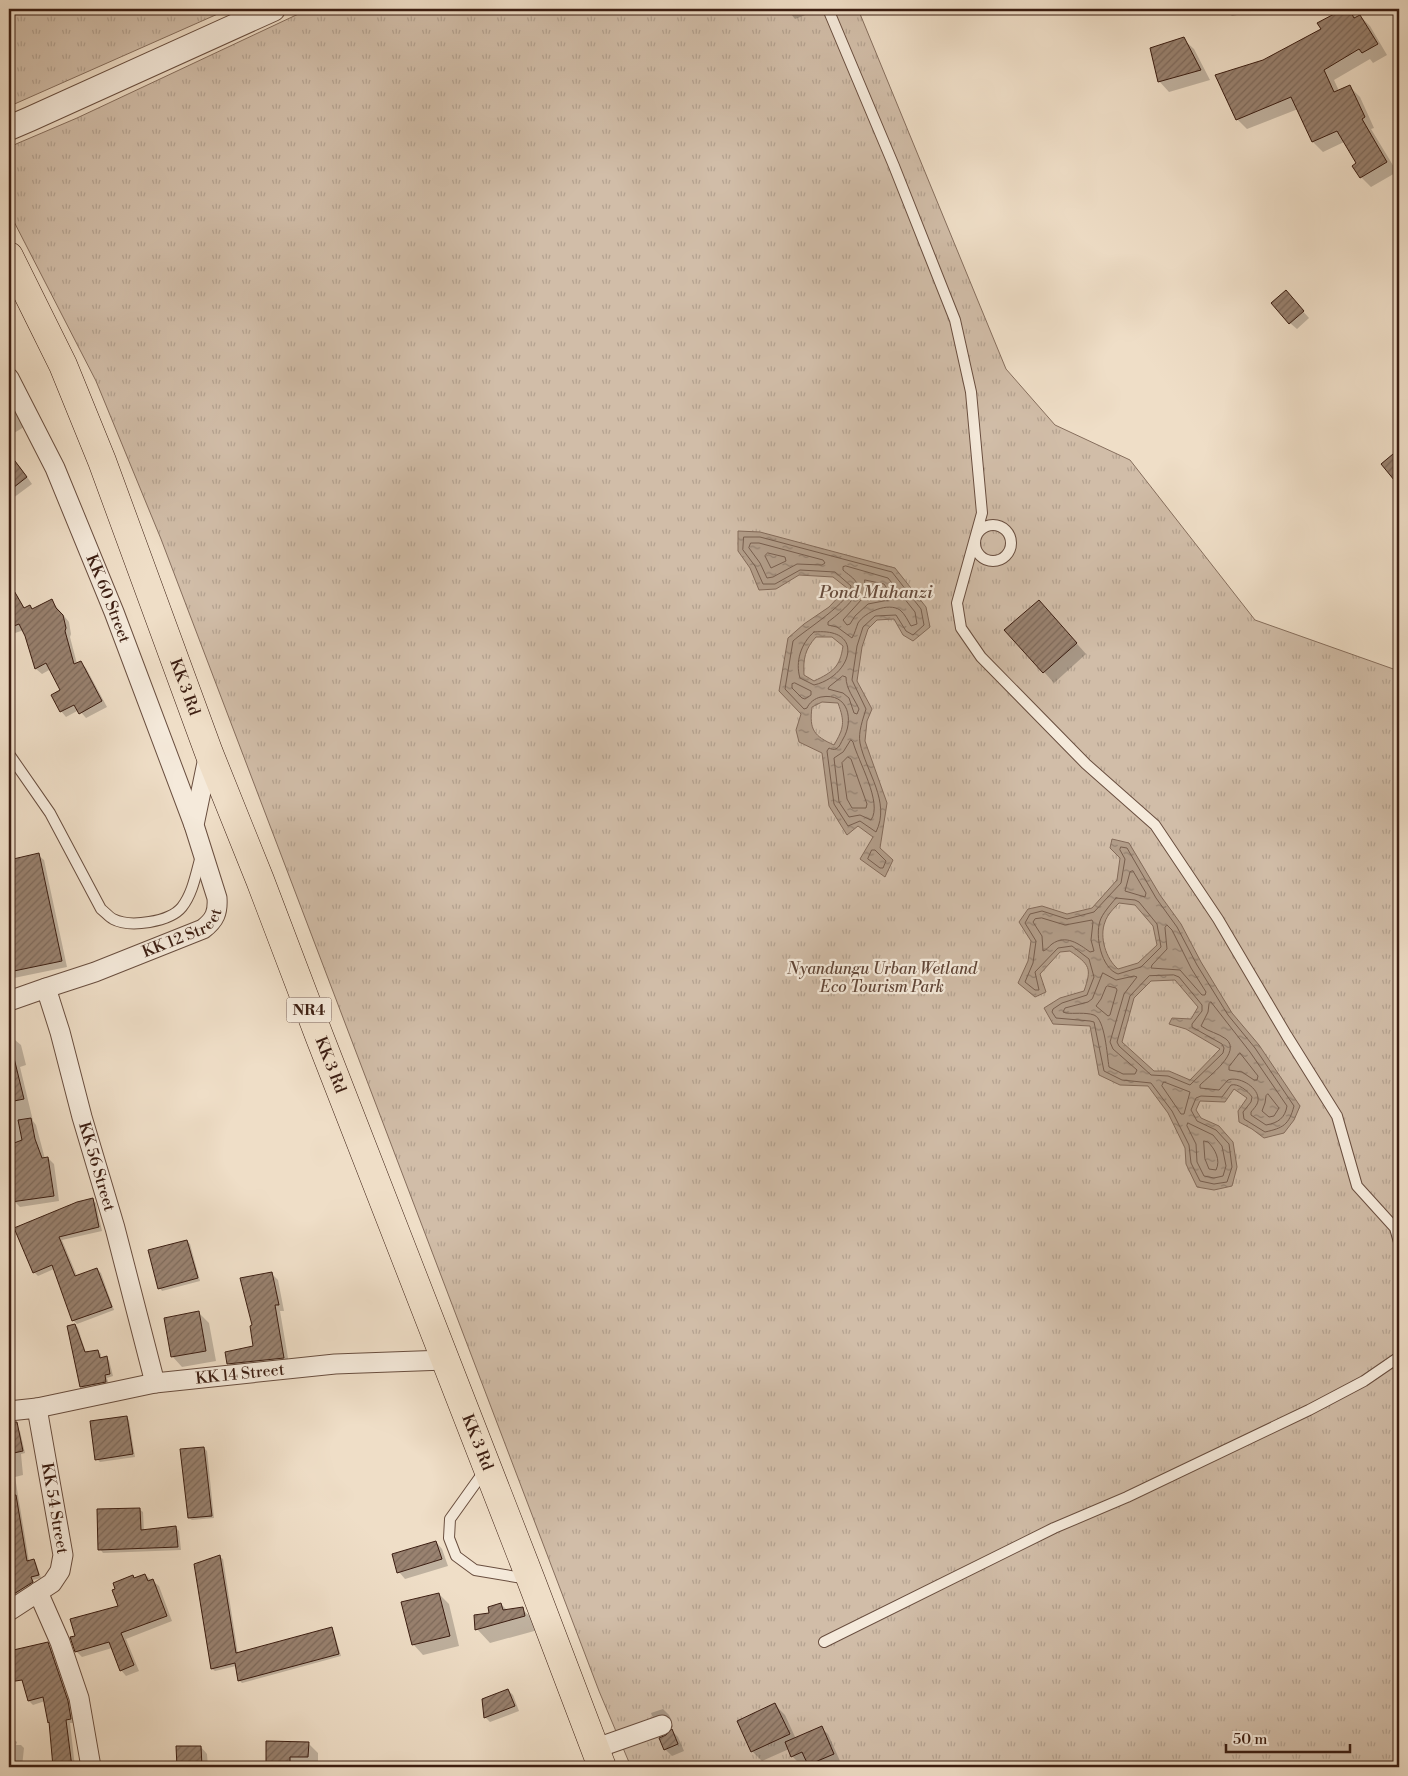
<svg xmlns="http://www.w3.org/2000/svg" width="1408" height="1776" viewBox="0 0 1408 1776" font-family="'Libre Bodoni',serif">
<defs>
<pattern id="park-tufts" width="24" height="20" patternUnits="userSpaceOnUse" patternTransform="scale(1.25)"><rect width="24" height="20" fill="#d1bda8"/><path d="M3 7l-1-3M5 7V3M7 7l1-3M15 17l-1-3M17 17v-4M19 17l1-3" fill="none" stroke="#b4a290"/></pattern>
<pattern id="water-ripples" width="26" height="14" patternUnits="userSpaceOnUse" patternTransform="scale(1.25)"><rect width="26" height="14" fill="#b29d89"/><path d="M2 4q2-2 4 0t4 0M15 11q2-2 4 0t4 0" fill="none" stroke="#927f6f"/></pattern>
<pattern id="building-hatch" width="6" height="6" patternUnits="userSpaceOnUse" patternTransform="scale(1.25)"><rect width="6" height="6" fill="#998270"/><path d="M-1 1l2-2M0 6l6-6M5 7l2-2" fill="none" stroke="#7e6a5b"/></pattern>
</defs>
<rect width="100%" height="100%" fill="#efdec7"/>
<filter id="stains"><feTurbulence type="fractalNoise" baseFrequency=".004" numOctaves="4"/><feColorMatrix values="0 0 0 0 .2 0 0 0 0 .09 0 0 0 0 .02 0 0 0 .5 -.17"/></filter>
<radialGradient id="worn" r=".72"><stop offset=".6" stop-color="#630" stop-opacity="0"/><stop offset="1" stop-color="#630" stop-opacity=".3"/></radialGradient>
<!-- park -->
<path fill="url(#park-tufts)" stroke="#866e5d" d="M 9,9 L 229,9 L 10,106 Z
M 309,9 L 858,9 L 1006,369 L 1055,425 L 1130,460 L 1255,620 L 1399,671 L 1399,1767 L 631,1767 L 599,1691 L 161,539 L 96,381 L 9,212 L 9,149 L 16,144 L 77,118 Z"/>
<!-- water -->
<path fill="url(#water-ripples)" stroke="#836a59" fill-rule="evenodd" d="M 738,531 L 760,532 L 895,568 L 926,607 L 930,627 L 913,641 L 903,635 L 894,619 L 877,620 L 868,629 L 862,647 L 857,681 L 872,709 L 867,721 L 865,741 L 887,803 L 880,848 L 893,860 L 885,877 L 860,859 L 873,837 L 858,826 L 847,835 L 829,806 L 822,753 L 799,742 L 796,730 L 801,714 L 779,691 L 788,638 L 804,624 L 829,607 L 847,588 L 833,577 L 799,575 L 776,589 L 759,590 L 750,568 L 738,551 ZM 816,637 L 832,637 L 843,646 C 840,667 833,672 814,681 L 804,675 C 803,659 805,649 816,637 ZM 822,702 L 838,703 C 845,722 844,728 834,745 C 814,736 809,730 812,707 Z
M 1112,839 L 1129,843 L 1160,895 L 1181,924 L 1201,962 L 1232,1013 L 1259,1045 L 1300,1106 L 1294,1120 L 1284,1133 L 1264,1138 L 1252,1129 L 1239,1122 L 1238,1111 L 1247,1098 L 1234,1089 L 1225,1102 L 1200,1101 L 1196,1110 L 1201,1118 L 1219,1126 L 1233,1142 L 1237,1167 L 1232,1186 L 1214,1190 L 1197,1187 L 1186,1164 L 1185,1148 L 1168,1113 L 1148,1086 L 1120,1085 L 1099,1075 L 1090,1026 L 1053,1024 L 1044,1008 L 1060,998 L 1084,991 C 1092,968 1090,965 1070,951 L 1060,952 L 1040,974 L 1046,992 L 1035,997 L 1018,983 L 1028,961 L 1031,941 L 1019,922 L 1028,909 L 1042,906 L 1067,914 L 1092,908 L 1117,880 L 1120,858 L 1110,848 ZM 1119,903 L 1135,905 L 1153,926 L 1157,945 L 1138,963 L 1118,969 C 1106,959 1099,937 1105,922 C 1107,915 1114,908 1119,903 ZM 1175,980 L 1198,1007 L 1191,1019 L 1172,1018 L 1169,1024 L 1186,1029 L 1220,1049 L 1190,1080 L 1169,1071 L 1154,1071 L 1122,1042 L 1134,998 L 1151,981 Z"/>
<!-- shadow -->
<path fill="#0003" d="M 787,9 L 821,9 L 795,19 Z
M 1225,9 L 1261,9 L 1261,10 L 1232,16 Z
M 1345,9 L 1348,9 L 1357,18 L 1360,16 L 1370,26 L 1387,55 L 1373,63 L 1370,59 L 1334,80 L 1339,91 L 1349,86 L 1360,97 L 1374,128 L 1371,129 L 1397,172 L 1371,187 L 1361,177 L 1358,164 L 1344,142 L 1323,152 L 1313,142 L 1298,109 L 1247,129 L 1237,119 L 1263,62 L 1322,29 L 1319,24 Z
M 1183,39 L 1194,49 L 1210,80 L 1169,92 L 1159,81 Z
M 1292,299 L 1309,318 L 1297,329 L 1290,323 Z
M 9,401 L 24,427 L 9,436 Z
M 9,458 L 20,467 L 32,484 L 9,501 Z
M 51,600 L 69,622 L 71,634 L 70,637 L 77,664 L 80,662 L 86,668 L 107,707 L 86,718 L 79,710 L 66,717 L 61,711 L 62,690 L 51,669 L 42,674 L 36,669 L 24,630 L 12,634 L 9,631 L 9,609 L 20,604 L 25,608 L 29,606 L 33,610 Z
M 1049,612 L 1086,654 L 1054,683 L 1006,630 Z
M 38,855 L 44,860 L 67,967 L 9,979 L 9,861 Z
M 15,1040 L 21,1045 L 26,1065 L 20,1067 L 33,1121 L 36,1125 L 45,1159 L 48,1158 L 54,1164 L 59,1201 L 20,1207 L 14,1201 L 12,1189 L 9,1186 L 9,1041 Z
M 92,1200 L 96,1203 L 102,1231 L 62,1240 L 77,1276 L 97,1269 L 101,1273 L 114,1310 L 77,1324 L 73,1320 L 54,1269 L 38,1276 L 34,1272 L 16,1229 Z
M 187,1241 L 190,1244 L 200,1281 L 162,1291 L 160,1288 Z
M 271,1273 L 278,1280 L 284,1311 L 280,1311 L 289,1364 L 234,1370 L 228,1363 L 254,1347 L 253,1326 Z
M 199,1313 L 209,1323 L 216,1361 L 182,1367 L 172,1356 Z
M 75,1325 L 78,1328 L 86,1353 L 98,1351 L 101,1354 L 101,1358 L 106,1358 L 109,1360 L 113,1376 L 107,1378 L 109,1385 L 84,1390 L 81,1387 L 69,1327 Z
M 126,1417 L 129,1420 L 135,1457 L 100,1462 L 97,1459 Z
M 17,1428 L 20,1431 L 25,1453 L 21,1454 L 23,1475 L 15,1477 L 29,1561 L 33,1560 L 36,1563 L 41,1578 L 33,1580 L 35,1585 L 9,1601 L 9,1430 Z
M 204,1448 L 207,1451 L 214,1518 L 192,1520 L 189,1518 Z
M 139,1509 L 143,1512 L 144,1531 L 175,1527 L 179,1531 L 181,1550 L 103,1553 L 100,1549 Z
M 436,1542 L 442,1549 L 448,1566 L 405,1579 L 399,1572 Z
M 220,1557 L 223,1559 L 238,1654 L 331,1629 L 334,1632 L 341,1656 L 242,1683 L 239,1680 L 236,1666 L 215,1671 L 212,1669 Z
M 145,1575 L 159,1586 L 172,1621 L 126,1639 L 139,1671 L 126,1676 L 121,1670 L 112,1648 L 82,1657 L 76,1651 L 77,1637 L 120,1606 Z
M 439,1594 L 449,1604 L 459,1646 L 423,1655 L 413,1644 Z
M 501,1604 L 508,1611 L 522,1609 L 536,1622 L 538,1630 L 490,1643 L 477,1629 Z
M 47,1644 L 52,1648 L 72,1706 L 75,1723 L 70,1723 L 75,1767 L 55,1767 L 50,1723 L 45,1701 L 33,1705 L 29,1701 Z
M 508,1690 L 513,1695 L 519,1711 L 490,1722 L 485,1717 Z
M 775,1705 L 785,1715 L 796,1739 L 821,1728 L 828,1734 L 840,1761 L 825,1767 L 812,1767 L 807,1760 L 799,1763 L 792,1756 L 789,1749 L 762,1761 L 752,1751 Z
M 663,1709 L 669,1715 L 672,1721 L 666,1720 L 659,1723 L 652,1716 L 651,1713 Z
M 672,1731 L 678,1737 L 684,1751 L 672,1756 L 665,1749 Z
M 9,1738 L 13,1739 L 17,1742 L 16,1745 L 21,1745 L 24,1748 L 22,1767 L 9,1767 Z
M 267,1742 L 308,1743 L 318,1753 L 318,1767 L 267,1767 Z
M 201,1747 L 207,1754 L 208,1767 L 178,1767 L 178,1748 Z
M 123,1765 L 134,1765 L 136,1767 L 123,1767 Z"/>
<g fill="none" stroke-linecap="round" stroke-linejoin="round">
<!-- shore -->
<path stroke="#775e4e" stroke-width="1" d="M 744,537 L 760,537 L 892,572 L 921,609 L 924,625 L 913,635 L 906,631 L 896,615 L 875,616 L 863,627 L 857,646 L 852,680 L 866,709 C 863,719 858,732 860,743 C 866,772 891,802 876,832 L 860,821 L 848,826 L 834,804 L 827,751 L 829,748 C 831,749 834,750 836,749 C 840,747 841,742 843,739 C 854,721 849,692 821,697 C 815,698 809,703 807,708 L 804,709 L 785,689 L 793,641 C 805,630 852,601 851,586 L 835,572 L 800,570 L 775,584 L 763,584 L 755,566 L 743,550 Z
M 751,543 L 759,543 L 823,560 L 825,563 L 822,565 L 797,564 L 773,577 L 767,578 L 760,563 L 749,548 Z
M 768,553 L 785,557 L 786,561 L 771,568 L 765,556 Z
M 846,566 L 888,578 L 915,612 L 917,624 L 911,626 C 908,621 905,614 900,610 C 888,602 865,612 858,623 C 856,628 855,633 852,638 L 837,627 L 828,625 L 828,622 C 837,615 861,597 857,584 C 855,578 847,574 843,570 L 843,567 Z
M 865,580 L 884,584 L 894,599 L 868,604 L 855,616 L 850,624 L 847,625 L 843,620 L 862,599 L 865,592 Z
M 814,632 C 866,627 852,676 814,685 L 800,678 C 795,662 801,643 814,632 Z
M 843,676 L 846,677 C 846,689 854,698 859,709 L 857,714 L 854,713 L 849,698 L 843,693 L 828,689 L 829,687 Z
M 795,683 L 811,691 L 811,695 L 805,699 L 802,698 L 792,688 L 792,684 Z
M 851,740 L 853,742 C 858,761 883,803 871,820 L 860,815 L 849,817 L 839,802 L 834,758 L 843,752 Z
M 848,757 L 851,759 L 867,804 L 866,808 L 852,808 L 847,799 L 842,763 Z
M 1121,847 L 1127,848 L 1156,898 L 1177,927 L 1197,965 L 1228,1015 L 1255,1048 L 1294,1106 C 1289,1125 1283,1128 1265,1132 L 1244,1119 L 1243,1112 L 1251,1102 L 1252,1097 C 1248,1091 1238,1083 1231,1085 L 1222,1097 L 1201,1096 L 1196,1098 L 1191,1110 L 1197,1121 L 1216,1130 L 1229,1144 L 1232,1167 L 1227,1182 L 1214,1184 L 1200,1181 L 1191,1163 L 1189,1145 L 1172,1111 L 1151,1083 L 1122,1080 L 1104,1071 L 1094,1022 L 1090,1021 L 1056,1018 L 1052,1012 L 1053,1009 L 1062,1003 L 1087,995 L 1094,977 L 1089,959 L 1072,946 L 1058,948 L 1035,972 L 1039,990 L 1035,990 L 1025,982 L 1033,963 L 1036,941 L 1025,923 L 1030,914 L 1042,911 L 1067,919 L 1094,912 L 1121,883 L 1125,859 L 1120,850 Z
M 872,850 L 875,850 L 886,861 L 883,868 L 880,868 L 868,859 Z
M 1133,871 L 1146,893 L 1145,897 L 1125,891 L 1130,872 Z
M 1116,898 L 1135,900 L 1139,902 L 1157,924 L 1161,947 L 1141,967 L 1118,974 C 1101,968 1095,936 1100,921 C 1102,914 1111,904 1116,898 Z
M 1042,918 L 1065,925 L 1092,920 L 1093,922 L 1091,940 L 1094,951 L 1090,952 C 1079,944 1066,934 1052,944 C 1048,947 1047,950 1043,951 L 1042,936 L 1033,922 L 1035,919 Z
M 1167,925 L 1172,930 L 1191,968 L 1206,992 L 1205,995 L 1202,995 L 1180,970 L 1151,968 L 1152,965 L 1167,949 L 1165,928 Z
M 1103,973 L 1116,980 L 1134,976 L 1137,977 L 1124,994 L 1110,1042 L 1113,1049 L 1137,1070 L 1135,1074 L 1123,1074 L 1109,1067 C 1107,1055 1105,1019 1094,1015 C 1085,1012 1074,1014 1066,1013 L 1063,1012 L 1065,1008 L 1088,1002 L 1092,999 Z
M 1174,975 L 1179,977 L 1202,1005 L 1202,1011 L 1192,1024 L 1192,1027 L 1222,1044 L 1224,1048 L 1223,1053 L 1190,1085 L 1168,1076 L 1151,1075 L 1119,1046 L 1117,1042 L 1130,996 L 1149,976 Z
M 1108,986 L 1116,988 L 1117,990 L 1110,1015 L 1108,1016 L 1096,1006 L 1101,999 L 1106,987 Z
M 1211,1002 L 1250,1052 L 1287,1106 C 1285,1118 1278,1123 1266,1125 L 1251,1115 L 1251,1112 C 1254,1108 1259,1104 1258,1098 C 1257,1086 1238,1076 1228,1080 L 1219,1090 L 1200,1088 L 1200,1085 C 1209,1076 1242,1052 1226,1039 C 1218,1033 1209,1032 1201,1026 L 1208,1012 L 1209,1004 Z
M 1240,1053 L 1258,1076 L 1257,1080 L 1254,1080 L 1242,1072 L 1229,1070 L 1229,1067 Z
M 1164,1082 L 1190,1092 L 1184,1114 L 1181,1114 L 1162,1086 Z
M 1268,1094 L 1279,1108 L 1274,1116 L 1269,1117 L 1262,1111 L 1265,1103 L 1266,1096 Z
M 1188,1123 L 1213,1135 L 1222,1146 L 1226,1166 L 1223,1176 L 1214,1178 L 1204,1176 L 1197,1162 L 1196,1144 L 1187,1126 Z
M 1204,1141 L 1208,1142 C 1215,1149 1221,1160 1216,1170 L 1209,1169 L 1205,1159 Z"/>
</g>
<!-- building -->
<path fill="url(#building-hatch)" stroke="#3c1e12" d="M 1334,9 L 1349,9 L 1354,18 L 1360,15 L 1378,44 L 1362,53 L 1359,49 L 1324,70 L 1334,92 L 1350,85 L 1365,117 L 1362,119 L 1387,162 L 1360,178 L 1352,166 L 1356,163 L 1337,131 L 1312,142 L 1291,97 L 1236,120 L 1215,75 L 1263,60 L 1321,29 L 1317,23 L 1336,13 Z
M 1184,37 L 1201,70 L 1158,82 L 1150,48 Z
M 1286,290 L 1304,311 L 1289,324 L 1271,303 Z
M 1399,449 L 1399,486 L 1381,464 Z
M 9,453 L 27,477 L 9,491 Z
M 9,582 L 24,608 L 30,605 L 32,609 L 52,599 L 56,608 L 63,615 L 66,628 L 65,631 L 74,664 L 81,661 L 102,701 L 79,714 L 74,705 L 60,712 L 51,695 L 60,690 L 46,663 L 35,669 L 25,636 L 19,624 L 9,628 Z
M 1039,600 L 1077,643 L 1043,673 L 1004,630 Z
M 39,853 L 62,961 L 9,972 L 9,860 Z
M 14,1058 L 24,1099 L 9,1102 L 9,1059 Z
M 31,1118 L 35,1139 L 42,1158 L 48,1157 L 54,1196 L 11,1202 L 9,1191 L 9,1145 L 22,1140 L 18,1120 Z
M 93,1198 L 99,1227 L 59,1237 L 75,1276 L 97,1268 L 112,1307 L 72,1321 L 52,1265 L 33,1273 L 14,1228 L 77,1202 Z
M 187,1240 L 198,1278 L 158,1289 L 148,1250 Z
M 272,1272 L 279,1305 L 275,1305 L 284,1358 L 227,1364 L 225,1352 L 253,1346 L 250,1326 L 252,1325 L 240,1278 Z
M 199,1311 L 206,1351 L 171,1357 L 164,1318 Z
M 75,1324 L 85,1352 L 98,1350 L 100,1358 L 107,1356 L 110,1374 L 105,1375 L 106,1382 L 80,1387 L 67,1326 Z
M 127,1416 L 133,1454 L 95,1460 L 90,1421 Z
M 9,1422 L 17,1422 L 23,1451 L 9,1454 Z
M 204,1447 L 212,1516 L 188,1518 L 180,1449 Z
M 9,1495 L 16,1495 L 27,1561 L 34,1559 L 39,1575 L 31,1577 L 33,1582 L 9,1597 Z
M 140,1508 L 141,1530 L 176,1526 L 178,1547 L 98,1550 L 97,1509 Z
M 436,1541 L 442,1559 L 397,1573 L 392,1554 Z
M 220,1555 L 236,1653 L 332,1627 L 339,1654 L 238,1681 L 235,1663 L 211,1669 L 194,1564 Z
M 145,1574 L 148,1581 L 153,1579 L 167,1616 L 121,1633 L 134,1665 L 120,1671 L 109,1642 L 75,1652 L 70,1637 L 75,1636 L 70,1619 L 118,1606 L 112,1590 L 115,1589 L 113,1583 L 133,1575 L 134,1578 Z
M 439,1593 L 450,1636 L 412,1645 L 401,1602 Z
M 501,1603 L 503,1610 L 523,1607 L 525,1616 L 475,1630 L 474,1615 L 489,1613 L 488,1607 Z
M 48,1642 L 68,1701 L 71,1719 L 66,1720 L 72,1767 L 53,1767 L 49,1722 L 48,1723 L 43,1697 L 28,1701 L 22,1680 L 9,1682 L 9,1651 Z
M 508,1689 L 515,1706 L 484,1718 L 482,1699 Z
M 775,1703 L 790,1734 L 751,1752 L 737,1721 Z
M 822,1726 L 834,1754 L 808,1765 L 802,1752 L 791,1757 L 785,1742 Z
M 672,1729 L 678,1744 L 664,1750 L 659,1738 L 666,1735 Z
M 266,1741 L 309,1742 L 308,1757 L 290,1757 L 290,1767 L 266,1767 Z
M 176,1746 L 201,1746 L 202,1767 L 177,1767 Z"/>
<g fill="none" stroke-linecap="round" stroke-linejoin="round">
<!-- service casing -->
<g stroke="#694e3f" stroke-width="12">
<path id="service" d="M 828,9 L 894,166 L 955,320 L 971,392 L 982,513 L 957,603 L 961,628 L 981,657 L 1086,764 L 1155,825 L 1218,919 L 1287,1036 L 1337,1116 L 1357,1186 L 1395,1228 L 1399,1242
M975 543a18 18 0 1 1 36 0a18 18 0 1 1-36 0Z
M 9,754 L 50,813 L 101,909 C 105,912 109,917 113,919 C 130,928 170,922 182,907 C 193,893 196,873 201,856
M 485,1470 L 450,1519 L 449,1538 L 456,1556 L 475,1570 L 528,1579
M 824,1642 L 1054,1528 L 1127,1497 L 1309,1410 L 1364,1381 L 1399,1357"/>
</g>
<!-- minor casing -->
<g stroke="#694e3f" stroke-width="21">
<g id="minor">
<path id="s1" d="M 9,378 L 55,468 L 114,612 L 194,825"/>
<path id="s2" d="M 46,988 L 95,972 L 203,929 C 215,920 218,912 217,898 L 194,825 L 209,753"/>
<path id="s3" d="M 9,1001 L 46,988 L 60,1032 L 82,1117 L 115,1228 L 155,1383"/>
<path id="s4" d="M 37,1408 L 155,1383 L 335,1364 L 445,1360"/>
<path id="s5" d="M 9,1411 L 37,1408 L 63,1555 L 60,1571 L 52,1583 L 9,1611"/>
<path d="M 38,1592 L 60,1642 L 79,1698 L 91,1767"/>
<path d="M 594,1749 L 662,1725"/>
</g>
</g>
<!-- tertiary casing -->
<g stroke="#694e3f" stroke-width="26">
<path id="tertiary" d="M 9,128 L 30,119 L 273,9"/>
</g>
<!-- trunk casing -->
<g stroke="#3c1e12" stroke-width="29">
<g id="trunk">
<path id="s6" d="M 9,256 L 63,365 L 102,461 L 209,753 L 260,880 L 320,1038 L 531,1580 L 602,1767"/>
</g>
</g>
<!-- service -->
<use href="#service" stroke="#f5eadb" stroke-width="10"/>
<!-- minor -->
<use href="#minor" stroke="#f5eadb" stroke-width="19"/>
<!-- tertiary -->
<use href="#tertiary" stroke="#f5eadb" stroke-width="24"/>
<!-- trunk -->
<use href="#trunk" stroke="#efdec7" stroke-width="28"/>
</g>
<g text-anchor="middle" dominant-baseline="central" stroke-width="4.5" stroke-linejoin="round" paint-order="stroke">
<!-- shield labels -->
<rect fill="#f5eadb" stroke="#745b4e" stroke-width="1" x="286.5" y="997.5" width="45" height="25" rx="4"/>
<g font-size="15" font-weight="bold" fill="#3c1e12">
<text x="309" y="1010">NR4</text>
</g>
<!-- street labels -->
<g font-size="16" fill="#3c1e12" stroke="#f5eadb">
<text stroke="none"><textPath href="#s1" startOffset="242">KK 60 Street</textPath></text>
<text stroke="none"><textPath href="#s6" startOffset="466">KK 3 Rd</textPath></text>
<text stroke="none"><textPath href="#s2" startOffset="148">KK 12 Street</textPath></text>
<text stroke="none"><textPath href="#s6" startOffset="871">KK 3 Rd</textPath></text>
<text stroke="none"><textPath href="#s3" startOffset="225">KK 56 Street</textPath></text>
<text stroke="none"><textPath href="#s4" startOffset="206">KK 14 Street</textPath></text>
<text stroke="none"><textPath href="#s6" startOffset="1276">KK 3 Rd</textPath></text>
<text stroke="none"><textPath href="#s5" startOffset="130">KK 54 Street</textPath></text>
</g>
<!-- park labels -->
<g font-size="16" font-style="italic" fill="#614638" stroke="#f5eadb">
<text x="882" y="969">Nyandungu Urban Wetland<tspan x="882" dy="18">Eco Tourism Park</tspan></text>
</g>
<!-- water labels -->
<g font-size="18" font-style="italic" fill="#654a3c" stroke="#f5eadb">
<text x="876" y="592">Pond Muhanzi</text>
</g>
</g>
<!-- margin -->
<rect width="1408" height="1776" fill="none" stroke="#efdec7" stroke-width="30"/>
<rect x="10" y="10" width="1388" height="1756" fill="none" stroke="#3c1e12" stroke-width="2.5"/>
<rect x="15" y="15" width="1378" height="1746" fill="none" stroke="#3c1e12"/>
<!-- scale -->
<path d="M1226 1744v8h124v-8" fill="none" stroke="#3c1e12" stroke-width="2.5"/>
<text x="1233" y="1744" font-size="15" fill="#3c1e12" stroke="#f5eadb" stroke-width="4" paint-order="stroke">50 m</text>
<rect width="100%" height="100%" filter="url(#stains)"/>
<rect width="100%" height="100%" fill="url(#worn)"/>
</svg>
